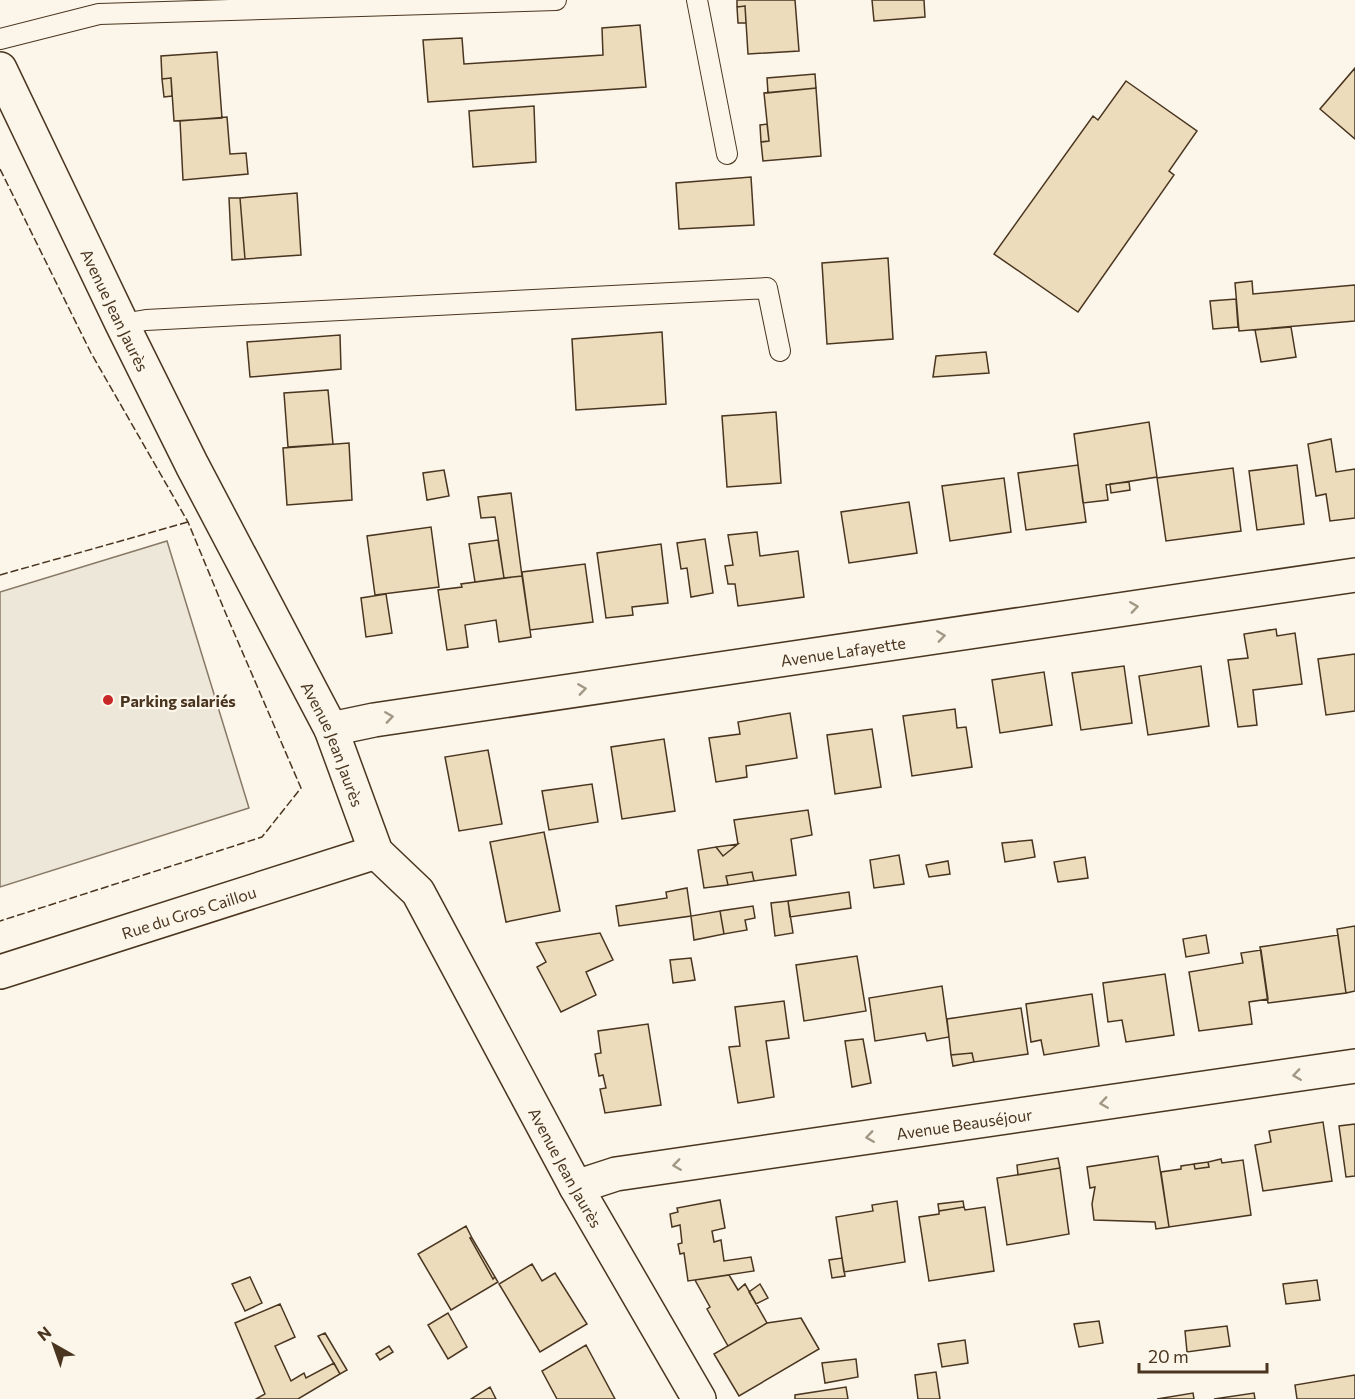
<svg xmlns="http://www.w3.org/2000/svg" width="1355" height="1399" viewBox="0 0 1355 1399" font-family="Commissioner,sans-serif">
<rect width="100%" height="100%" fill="#fbf6e9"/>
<!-- parking -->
<path fill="#ede7d9" stroke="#887966" stroke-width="1.5" d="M 167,541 L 249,808 L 0,887 L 0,592 Z"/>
<!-- building -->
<path fill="#ecdcbc" stroke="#4a3520" stroke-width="1.5" d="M 737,0 L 795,0 L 799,51 L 748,54 L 745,6 L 737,7 Z
M 872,0 L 924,0 L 925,17 L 874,21 Z
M 745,6 L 746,23 L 738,23 L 737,7 Z
M 640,25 L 646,87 L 428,102 L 423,40 L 462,38 L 464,64 L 603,55 L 602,28 Z
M 217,52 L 222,118 L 174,121 L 171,78 L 162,79 L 161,56 Z
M 1355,68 L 1355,139 L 1320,109 Z
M 815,74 L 816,88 L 768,93 L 767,78 Z
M 171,78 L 172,96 L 164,97 L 162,79 Z
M 1126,81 L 1197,131 L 1169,171 L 1174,175 L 1078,312 L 994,254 L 1093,116 L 1098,120 Z
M 816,88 L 821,156 L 763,161 L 761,142 L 769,141 L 764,93 Z
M 534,106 L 536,162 L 473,167 L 469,111 Z
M 227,117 L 230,154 L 246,153 L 248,174 L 183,180 L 180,121 Z
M 767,124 L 769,141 L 761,142 L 760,125 Z
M 751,177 L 754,225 L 679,229 L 676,183 Z
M 297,193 L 301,255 L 245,259 L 240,198 Z
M 229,198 L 240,198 L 245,259 L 232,260 Z
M 888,258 L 893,339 L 827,344 L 822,263 Z
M 1252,281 L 1253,294 L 1355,285 L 1355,321 L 1239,331 L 1235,283 Z
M 1236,299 L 1238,327 L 1213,329 L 1210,301 Z
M 1291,327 L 1296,357 L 1261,362 L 1255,330 Z
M 662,332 L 666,404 L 576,410 L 572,339 Z
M 340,335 L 341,369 L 250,377 L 247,342 Z
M 986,352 L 989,373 L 933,377 L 936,356 Z
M 328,390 L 333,444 L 288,447 L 284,393 Z
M 776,412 L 781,483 L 727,487 L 722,416 Z
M 1149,422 L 1157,477 L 1106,485 L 1108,500 L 1083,503 L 1074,434 Z
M 1331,439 L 1336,472 L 1355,469 L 1355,518 L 1330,521 L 1326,494 L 1316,496 L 1308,444 Z
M 349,443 L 352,500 L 287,505 L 283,448 Z
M 1078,465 L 1086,522 L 1026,530 L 1018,473 Z
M 1297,465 L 1304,524 L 1257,530 L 1249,471 Z
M 1233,468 L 1241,531 L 1166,541 L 1157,478 Z
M 444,470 L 449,496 L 427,500 L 423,473 Z
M 1004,478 L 1011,532 L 950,541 L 942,486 Z
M 1129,482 L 1130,490 L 1111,493 L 1110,484 Z
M 511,493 L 522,576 L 504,578 L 495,517 L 481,518 L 478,497 Z
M 909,502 L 917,553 L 849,563 L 841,512 Z
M 431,527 L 439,587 L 375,595 L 367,536 Z
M 757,532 L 760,556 L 798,551 L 804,597 L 738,606 L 735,584 L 728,584 L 725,566 L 733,565 L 728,535 Z
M 705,539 L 713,593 L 691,597 L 687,568 L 681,569 L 677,543 Z
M 498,540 L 504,578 L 475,582 L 469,544 Z
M 661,544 L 668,603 L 632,607 L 633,615 L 606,618 L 597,553 Z
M 585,564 L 593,622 L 530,630 L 522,572 Z
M 522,576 L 531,637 L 499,642 L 496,620 L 465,625 L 468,647 L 447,650 L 438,590 L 462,587 L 461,584 Z
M 386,594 L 392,633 L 366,637 L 361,598 Z
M 1276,629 L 1277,636 L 1295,633 L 1302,684 L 1253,690 L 1257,725 L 1238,727 L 1228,660 L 1248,658 L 1244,634 Z
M 1355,654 L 1355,711 L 1326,715 L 1318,659 Z
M 1124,666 L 1132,723 L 1081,730 L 1072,673 Z
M 1201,666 L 1209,726 L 1148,735 L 1139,676 Z
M 1044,672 L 1052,725 L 1000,733 L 992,680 Z
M 955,709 L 957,728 L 966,727 L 972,767 L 912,776 L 903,716 Z
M 790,713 L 797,758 L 746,766 L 747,777 L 716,782 L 709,738 L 740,734 L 738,722 Z
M 872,729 L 881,787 L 835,794 L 827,735 Z
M 664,739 L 675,811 L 622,819 L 611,747 Z
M 488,750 L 502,824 L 459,831 L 445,757 Z
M 592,784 L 598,822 L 549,830 L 542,791 Z
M 808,810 L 812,835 L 791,839 L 796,875 L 754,881 L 752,872 L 726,876 L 728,885 L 704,888 L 698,850 L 716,847 L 723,856 L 738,844 L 734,820 Z
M 544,832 L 560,911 L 506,922 L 490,842 Z
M 1032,840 L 1035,857 L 1005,862 L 1002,843 Z
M 738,844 L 723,856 L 716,847 Z
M 899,855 L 904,884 L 874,888 L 870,860 Z
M 1085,857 L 1088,878 L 1058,882 L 1054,862 Z
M 948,861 L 950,874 L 929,877 L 926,865 Z
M 752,872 L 754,881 L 728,885 L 726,876 Z
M 687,888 L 691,916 L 619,926 L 616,906 L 667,898 L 666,892 Z
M 849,892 L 851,908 L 790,917 L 788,901 Z
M 788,901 L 793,933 L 775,936 L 771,903 Z
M 753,906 L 755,918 L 745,920 L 747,930 L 724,934 L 720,911 Z
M 720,911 L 724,934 L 694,940 L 691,916 Z
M 1355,926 L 1355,991 L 1346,993 L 1337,929 Z
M 600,933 L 613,960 L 586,972 L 596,995 L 561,1012 L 537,967 L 546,962 L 536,943 Z
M 1206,935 L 1209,953 L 1186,957 L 1183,939 Z
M 1338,935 L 1346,993 L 1268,1003 L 1260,947 Z
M 1261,950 L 1268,999 L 1249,1002 L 1252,1024 L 1199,1031 L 1189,972 L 1243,963 L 1241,953 Z
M 857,956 L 866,1011 L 804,1021 L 796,965 Z
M 691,958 L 695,980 L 673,983 L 670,960 Z
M 1165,974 L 1174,1035 L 1126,1042 L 1122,1020 L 1108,1022 L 1103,983 Z
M 942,986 L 949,1037 L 927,1041 L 925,1033 L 875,1041 L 869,998 Z
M 1092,994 L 1099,1046 L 1044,1055 L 1041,1040 L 1031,1042 L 1026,1004 Z
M 784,1001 L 789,1038 L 766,1041 L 774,1097 L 738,1103 L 729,1047 L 740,1046 L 735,1007 Z
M 1021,1008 L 1028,1054 L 974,1062 L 972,1053 L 951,1055 L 947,1019 Z
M 648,1024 L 661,1105 L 605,1113 L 600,1089 L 606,1088 L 603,1075 L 599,1076 L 595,1054 L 601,1053 L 598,1031 Z
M 863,1039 L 871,1083 L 852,1087 L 845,1041 Z
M 972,1053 L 974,1062 L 953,1066 L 951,1055 Z
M 1323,1122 L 1332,1181 L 1263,1191 L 1255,1145 L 1271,1142 L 1269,1131 Z
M 1355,1124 L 1355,1176 L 1346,1177 L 1339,1126 Z
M 1158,1156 L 1169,1227 L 1156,1229 L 1155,1222 L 1094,1220 L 1092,1204 L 1095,1187 L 1090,1188 L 1087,1167 Z
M 1058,1158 L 1060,1168 L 1018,1175 L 1017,1165 Z
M 1221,1159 L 1222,1163 L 1243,1160 L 1251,1215 L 1169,1227 L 1161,1172 L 1181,1169 L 1181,1166 L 1194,1164 L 1195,1169 L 1209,1167 L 1208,1162 Z
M 1208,1162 L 1209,1167 L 1195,1169 L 1194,1164 Z
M 1060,1168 L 1069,1234 L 1007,1245 L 997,1178 Z
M 720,1200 L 725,1228 L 712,1231 L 714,1242 L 721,1240 L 724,1261 L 751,1257 L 754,1271 L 688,1281 L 684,1253 L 680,1254 L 678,1244 L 682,1243 L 680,1225 L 672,1227 L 670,1214 L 678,1212 L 677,1208 Z
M 897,1201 L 905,1262 L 844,1272 L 836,1217 L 873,1211 L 872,1205 Z
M 963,1201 L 964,1207 L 939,1211 L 938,1204 Z
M 964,1207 L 965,1210 L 985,1207 L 994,1271 L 929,1281 L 919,1217 L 939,1214 L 939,1211 Z
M 466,1226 L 472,1238 L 470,1238 L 493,1279 L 495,1277 L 498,1282 L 451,1310 L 418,1254 Z
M 470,1238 L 472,1238 L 495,1277 L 493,1279 Z
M 842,1258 L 845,1276 L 832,1278 L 829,1260 Z
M 532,1264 L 542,1281 L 555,1273 L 587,1324 L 540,1352 L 499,1284 Z
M 729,1275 L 738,1290 L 745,1284 L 767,1323 L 728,1346 L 707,1309 L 710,1307 L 695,1280 Z
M 250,1277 L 262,1303 L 245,1311 L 232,1284 Z
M 1317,1280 L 1320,1300 L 1286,1304 L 1283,1284 Z
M 760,1284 L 768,1298 L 756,1304 L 749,1292 Z
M 280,1304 L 295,1337 L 275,1346 L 291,1381 L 304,1373 L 306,1378 L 334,1363 L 340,1374 L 298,1399 L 256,1399 L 265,1394 L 235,1323 Z
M 448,1313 L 467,1347 L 448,1359 L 428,1325 Z
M 801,1318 L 819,1349 L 739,1396 L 714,1354 L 767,1323 Z
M 1099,1321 L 1103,1343 L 1079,1347 L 1074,1324 Z
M 1227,1326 L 1230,1346 L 1187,1352 L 1185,1331 Z
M 325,1333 L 347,1370 L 340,1374 L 318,1336 Z
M 965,1340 L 968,1363 L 942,1367 L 938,1344 Z
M 586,1345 L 615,1399 L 557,1399 L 542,1371 Z
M 389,1346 L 393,1352 L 380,1360 L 376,1354 Z
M 856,1359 L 858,1377 L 825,1383 L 822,1363 Z
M 936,1372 L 940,1399 L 918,1399 L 915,1375 Z
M 1355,1375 L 1355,1399 L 1297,1399 L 1295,1385 Z
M 490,1387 L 496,1399 L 471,1399 Z
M 846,1387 L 848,1399 L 795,1399 L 795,1395 Z
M 1193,1393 L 1194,1399 L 1157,1399 Z
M 1254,1393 L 1255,1399 L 1214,1399 Z"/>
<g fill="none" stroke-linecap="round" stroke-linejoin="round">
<!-- lane casing -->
<g stroke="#4a3520" stroke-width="22">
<path id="lane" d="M 697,0 L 727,154
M 0,39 L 99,14 L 556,0
M 122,324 L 146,320 L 767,288 L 780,351"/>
</g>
<!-- street casing -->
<g stroke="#4a3520" stroke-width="36">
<g id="street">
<path id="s1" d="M 0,69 L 122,324 L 192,465 L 331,729 L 376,852 L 418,892 L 576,1187 L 699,1399"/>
<path id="s2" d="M 331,729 L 374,720 L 1355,575"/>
<path id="s3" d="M 0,972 L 376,852"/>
<path id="s4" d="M 576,1187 L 616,1174 L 1355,1066"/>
</g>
</g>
<!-- lane -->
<use href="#lane" stroke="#fbf6e9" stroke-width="20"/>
<!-- street -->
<use href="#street" stroke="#fbf6e9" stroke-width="33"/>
<!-- fence -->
<path stroke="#4a3520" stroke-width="1.5" stroke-dasharray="8 3" stroke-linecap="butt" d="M 0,169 L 91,353 L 188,522 L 226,614 L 301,788 L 262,837 L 0,921
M 0,575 L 188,522"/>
</g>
<!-- one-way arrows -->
<defs><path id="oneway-chevron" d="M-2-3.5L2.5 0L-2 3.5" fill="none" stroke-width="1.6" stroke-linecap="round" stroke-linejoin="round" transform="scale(1.5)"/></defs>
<g stroke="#a29684">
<use href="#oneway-chevron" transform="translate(1134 607) rotate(-8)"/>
<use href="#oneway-chevron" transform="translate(941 636) rotate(-8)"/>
<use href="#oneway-chevron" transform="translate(582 689) rotate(-8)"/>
<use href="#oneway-chevron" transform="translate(389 717) rotate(-8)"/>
<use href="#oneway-chevron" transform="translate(1297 1075) rotate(172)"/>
<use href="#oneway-chevron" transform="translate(1104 1103) rotate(172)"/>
<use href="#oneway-chevron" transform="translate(870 1137) rotate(172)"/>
<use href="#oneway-chevron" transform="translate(677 1165) rotate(172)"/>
</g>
<!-- markers -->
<circle fill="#c62828" stroke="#fbf6e9" stroke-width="2" cx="108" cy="700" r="6"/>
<g text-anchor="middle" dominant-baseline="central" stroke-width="4.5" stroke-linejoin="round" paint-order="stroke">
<!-- street labels -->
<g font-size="16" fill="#4a3520" stroke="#fbf6e9">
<text stroke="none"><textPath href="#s1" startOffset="267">Avenue Jean Jaurès</textPath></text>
<text stroke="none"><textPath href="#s2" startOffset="518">Avenue Lafayette</textPath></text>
<text stroke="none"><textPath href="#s1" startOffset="753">Avenue Jean Jaurès</textPath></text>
<text stroke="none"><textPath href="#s3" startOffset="198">Rue du Gros Caillou</textPath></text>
<text stroke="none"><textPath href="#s4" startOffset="394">Avenue Beauséjour</textPath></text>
<text stroke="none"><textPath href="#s1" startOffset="1240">Avenue Jean Jaurès</textPath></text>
</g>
<!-- poi labels -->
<g font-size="16" font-weight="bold" fill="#4a3520" stroke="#fbf6e9" text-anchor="start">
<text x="120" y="700">Parking salariés</text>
</g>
</g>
<!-- north arrow -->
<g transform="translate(54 1345) rotate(320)" stroke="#fbf6e9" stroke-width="4.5" paint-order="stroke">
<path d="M0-4.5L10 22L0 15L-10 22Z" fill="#4a3520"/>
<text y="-9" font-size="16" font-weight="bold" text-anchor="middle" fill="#4a3520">N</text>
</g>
<!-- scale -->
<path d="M1139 1363v9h128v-9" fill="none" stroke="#4a3520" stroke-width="3"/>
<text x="1148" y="1363" font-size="18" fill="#4a3520" stroke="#fbf6e9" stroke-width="4.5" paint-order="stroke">20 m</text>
</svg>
